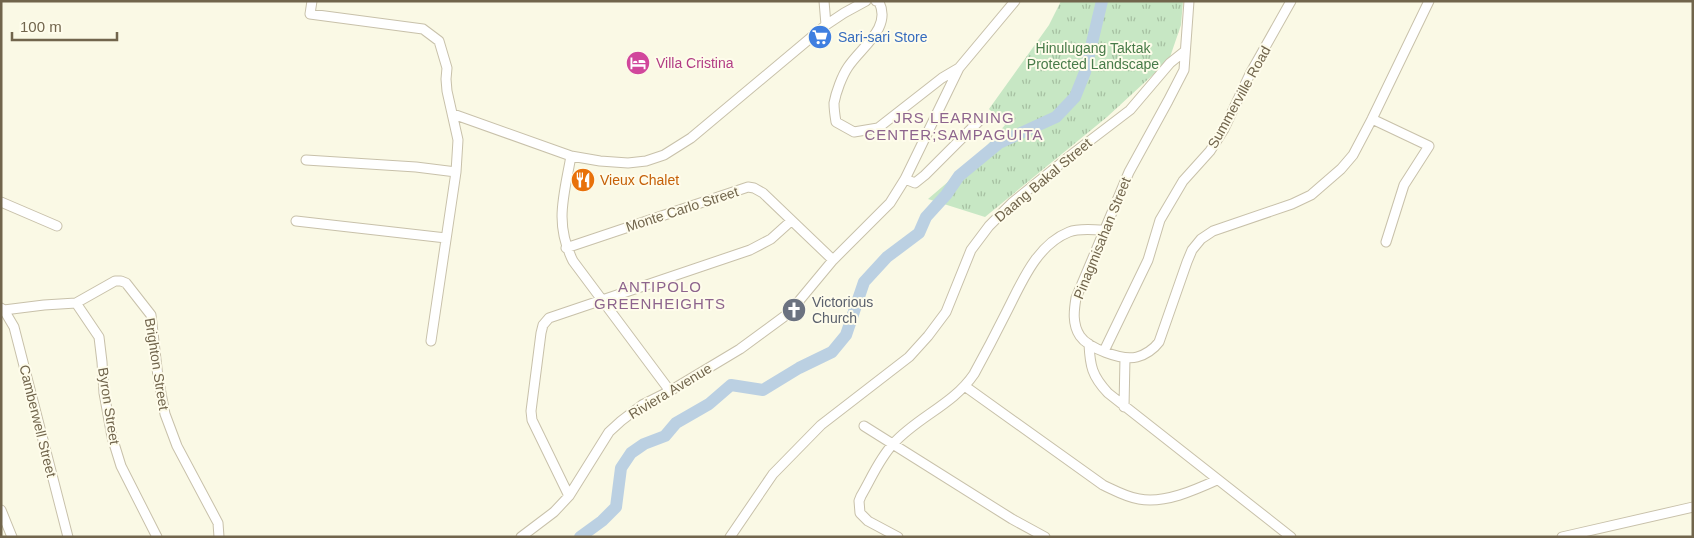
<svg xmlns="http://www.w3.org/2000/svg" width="1694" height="538" viewBox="0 0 1694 538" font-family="Arial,sans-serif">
<defs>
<pattern id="park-tufts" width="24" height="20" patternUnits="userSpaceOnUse" patternTransform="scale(1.25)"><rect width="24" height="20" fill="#c7e7c4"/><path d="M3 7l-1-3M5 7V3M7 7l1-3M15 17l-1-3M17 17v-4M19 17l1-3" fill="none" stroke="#a6bfa1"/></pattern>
</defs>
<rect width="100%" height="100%" fill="#faf9e5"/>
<!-- park -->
<path fill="url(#park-tufts)" d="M 1061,1 L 1183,1 L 1181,25 L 1169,60 L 1107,117 L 985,217 L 928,199 L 977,157 L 1005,125 L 989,109 L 1049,25 Z"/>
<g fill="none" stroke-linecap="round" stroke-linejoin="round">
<!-- river -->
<path stroke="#bbd0e2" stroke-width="12" d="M 580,537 L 602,521 L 616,507 L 621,468 L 631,453 L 644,444 L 665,436 L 676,423 L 709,404 L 731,385 L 763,390 L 799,368 L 832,352 L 846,335 L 864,282 L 887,257 L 919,233 L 926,217 L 946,195 L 959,176 L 999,143 L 1056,117 L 1075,97 L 1085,72 L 1102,1"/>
<!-- minor casing -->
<g stroke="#c8c1aa" stroke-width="11">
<path id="minor" d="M 312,1 L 310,14 L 423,29 L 439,41 L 447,68 L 446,79 L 447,91 L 458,140 L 456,172 L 431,341
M 824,1 L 826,25
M 876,1 L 879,2 C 892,28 861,47 848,67 C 842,76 836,92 834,103 C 834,109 835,116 836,122 L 854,132 L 878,128 L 942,78 L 959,68
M 1189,1 L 1184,70 L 1168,101 L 1129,172 L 1076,298 C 1074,310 1072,324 1080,336 C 1088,348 1122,361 1137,357 C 1145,355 1154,349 1159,342 L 1187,262 L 1192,250 L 1201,239 L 1213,231 L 1292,204 L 1311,195 L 1341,169 L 1353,155 L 1372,119 L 1429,1
M 453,114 L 571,156 L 600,161 L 628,163 L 646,161 L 664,155 L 691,138 L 826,25 L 844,13 L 866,1
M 1372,119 L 1429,146 L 1404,185 L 1386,242
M 571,156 C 564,196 554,223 573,261 L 670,391
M 306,160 L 416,167 L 456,172
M 905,179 L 915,183 L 925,175 L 982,118
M 1,202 L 57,226
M 296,221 L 446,238
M 566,248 L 748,187 L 754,188 L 763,193 L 833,260
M 76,303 L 99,337 L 102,362 L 104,393 L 112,437 L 121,466 L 157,537
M 1,308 L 4,310 L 14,327 L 68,537
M 4,310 L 44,305 L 76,303 L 115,281 L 121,281 L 126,283 L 151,315 L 158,377 L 165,414 L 177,446 L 218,523 L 219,537
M 1089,344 C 1090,366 1092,376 1108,393 L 1291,537
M 1104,351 L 1148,260 L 1160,220 L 1183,181 L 1210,151 L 1224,129 L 1250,74 L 1291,1
M 966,387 L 1103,485 C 1114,490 1126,497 1139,499 C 1164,504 1195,490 1217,480
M 1124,407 L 1125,358
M 864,426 L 1012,519 L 1045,537
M 569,496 L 532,420 L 531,411 L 541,333 L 543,325 L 549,318 L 750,250 L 771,239 L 791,221
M 1,510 L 12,537
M 521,537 L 554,512 L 569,496 L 609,432 L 621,421 L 642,405 L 670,391 L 740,349 L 789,313 L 833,260 L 890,203 L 905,179 L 959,68 L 1015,1
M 730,537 L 773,474 L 821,425 L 909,357 L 928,336 L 946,312 L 971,250 L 989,226 L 1013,202 L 1075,152 L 1130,110 L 1170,63 L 1185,51
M 898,537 L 868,521 L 860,513 L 859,501 L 861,496 C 871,479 879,459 893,444 C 917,417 953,405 974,374 C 985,354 996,333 1006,313 C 1021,284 1036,245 1069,232 C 1079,228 1092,230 1103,230
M 1562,537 L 1693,507"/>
</g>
<!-- minor -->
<use href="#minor" stroke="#fff" stroke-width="9"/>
</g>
<!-- icons -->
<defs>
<g id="supermarket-disc" transform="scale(1.25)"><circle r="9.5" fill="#3f7fe0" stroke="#fefceb"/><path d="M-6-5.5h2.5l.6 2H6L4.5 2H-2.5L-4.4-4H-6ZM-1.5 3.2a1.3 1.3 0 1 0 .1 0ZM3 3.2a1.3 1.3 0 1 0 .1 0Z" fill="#fff"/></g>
<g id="hotel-disc" transform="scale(1.25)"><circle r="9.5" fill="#d1479c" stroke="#fefceb"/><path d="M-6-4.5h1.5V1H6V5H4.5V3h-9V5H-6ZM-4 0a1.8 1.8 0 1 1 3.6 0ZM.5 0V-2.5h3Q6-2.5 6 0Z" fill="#fff"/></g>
<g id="restaurant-disc" transform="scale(1.25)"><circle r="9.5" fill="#e8710a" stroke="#fefceb"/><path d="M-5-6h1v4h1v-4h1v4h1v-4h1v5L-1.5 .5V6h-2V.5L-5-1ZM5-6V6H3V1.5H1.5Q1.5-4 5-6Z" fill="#fff"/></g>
<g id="church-disc" transform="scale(1.25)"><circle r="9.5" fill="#6b7280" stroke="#fefceb"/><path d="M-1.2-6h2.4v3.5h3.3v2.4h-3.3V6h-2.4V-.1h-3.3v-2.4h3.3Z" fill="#fff"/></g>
</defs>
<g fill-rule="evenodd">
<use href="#supermarket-disc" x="820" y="37"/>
<use href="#hotel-disc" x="638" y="63"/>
<use href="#restaurant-disc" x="583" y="180"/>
<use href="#church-disc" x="794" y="310"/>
</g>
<g text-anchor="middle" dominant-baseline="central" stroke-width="4" stroke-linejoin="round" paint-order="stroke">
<!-- shop labels -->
<g font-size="14" fill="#366cbe" stroke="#fefceb" text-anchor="start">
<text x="838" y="37">Sari-sari Store</text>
</g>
<!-- park labels -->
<g font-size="14" fill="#487b49" stroke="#fefceb">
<text x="1093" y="48">Hinulugang Taktak<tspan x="1093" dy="16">Protected Landscape</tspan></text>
</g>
<!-- hotel labels -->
<g font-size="14" fill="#b23c85" stroke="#fefceb" text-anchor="start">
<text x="656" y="63">Villa Cristina</text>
</g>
<!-- street labels -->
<g font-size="14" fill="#71654c" stroke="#fefceb">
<text transform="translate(1239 97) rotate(-61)">Summerville Road</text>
<text transform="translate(1043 180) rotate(-40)">Daang Bakal Street</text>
<text transform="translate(682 209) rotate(-18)">Monte Carlo Street</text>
<text transform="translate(1102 238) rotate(-68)">Pinagmisahan Street</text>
<text transform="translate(157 364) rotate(81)">Brighton Street</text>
<text transform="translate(670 391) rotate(-31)">Riviera Avenue</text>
<text transform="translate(109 406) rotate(81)">Byron Street</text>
<text transform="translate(38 421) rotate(76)">Camberwell Street</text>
</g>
<!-- food labels -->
<g font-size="14" fill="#c56008" stroke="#fefceb" text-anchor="start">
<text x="600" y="180">Vieux Chalet</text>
</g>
<!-- worship labels -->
<g font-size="14" fill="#5b616d" stroke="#fefceb" text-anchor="start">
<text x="812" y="302">Victorious<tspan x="812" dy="16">Church</tspan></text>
</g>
<!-- neighbourhood labels -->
<g font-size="15" letter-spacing="1" fill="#8d648d" stroke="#fefceb">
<text x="954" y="117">JRS LEARNING<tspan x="954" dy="17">CENTER;SAMPAGUITA</tspan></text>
<text x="660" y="286">ANTIPOLO<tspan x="660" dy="17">GREENHEIGHTS</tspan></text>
</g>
</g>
<!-- border -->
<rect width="1694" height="538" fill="none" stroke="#71654c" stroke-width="5"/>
<!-- scale -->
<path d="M12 32v8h105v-8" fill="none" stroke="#71654c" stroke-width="2.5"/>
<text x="20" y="32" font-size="15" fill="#71654c" stroke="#fefceb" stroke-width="4" paint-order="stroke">100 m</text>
</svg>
